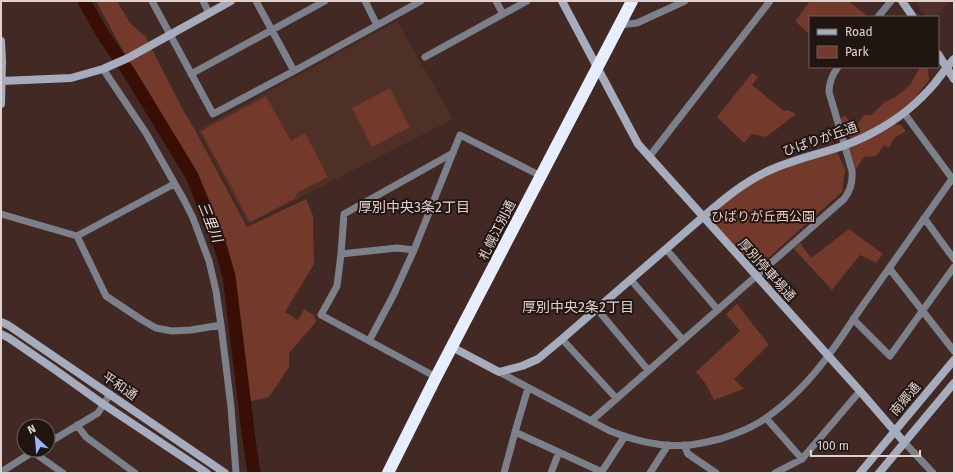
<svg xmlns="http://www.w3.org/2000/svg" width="955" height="474" viewBox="0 0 955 474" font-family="'Fira Sans','Noto Sans JP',sans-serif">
<rect width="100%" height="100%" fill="#422923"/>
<!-- built -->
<path fill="#4f3027" d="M 915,1 L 949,1 L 937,17 L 926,17 Z
M 397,21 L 453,119 L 248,224 L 198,130 Z"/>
<!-- green -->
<path fill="#73392a" d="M 96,1 L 117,1 L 130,23 L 145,36 L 155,55 L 183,110 L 195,130 L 247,227 L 306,199 L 313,216 L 314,264 L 285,312 L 298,320 L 304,309 L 314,315 L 316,322 L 289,353 L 289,367 L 269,397 L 247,402 L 221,242 L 203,191 L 139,80 Z
M 810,1 L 849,1 L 866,15 L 865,17 L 810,17 L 810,35 L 797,23 L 796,20 Z
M 920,67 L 928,67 L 929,80 L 915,98 L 887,121 L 854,138 L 841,134 L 839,119 L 844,116 L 856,126 L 864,115 L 871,115 L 885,102 L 895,97 L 910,85 Z
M 752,73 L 758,77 L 752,85 L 784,111 L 788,110 L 796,114 L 766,137 L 752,134 L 744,143 L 717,117 Z
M 390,88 L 410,127 L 372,147 L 352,108 Z
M 266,96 L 291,141 L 305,133 L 328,177 L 298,192 L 294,199 L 250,222 L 201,131 Z
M 889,124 L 901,125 L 906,131 L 894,138 L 889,148 L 884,145 L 876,156 L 864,157 L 854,172 L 847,147 Z
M 837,151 L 845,170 L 842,192 L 756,269 L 715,225 L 710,218 L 727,199 L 770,172 Z
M 849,229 L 883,254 L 876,263 L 860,255 L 832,290 L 794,249 L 800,243 L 811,258 Z
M 737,304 L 769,345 L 734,379 L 744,389 L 714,400 L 705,383 L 696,372 L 740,331 L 726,314 Z"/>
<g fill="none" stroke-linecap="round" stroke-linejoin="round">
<!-- river -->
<path stroke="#390f05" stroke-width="13" d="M 84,1 L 102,33 L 130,74 L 192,176 L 219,242 L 229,276 L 249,439 L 254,473"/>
<!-- street -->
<path stroke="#7b808b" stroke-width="7" d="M 152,1 L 213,114 L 294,71 L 421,1
M 203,1 L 209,13
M 256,1 L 294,71
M 365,1 L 377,25
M 496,1 L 503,14
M 878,17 L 891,1
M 619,25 L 637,23 L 685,1
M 425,57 L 527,1
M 103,69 L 146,133 L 184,200 L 193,218 L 209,261 L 216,291 L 221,325 L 231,407 L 236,473
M 191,74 L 325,1
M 904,113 L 954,181
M 649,157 L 770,1
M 1,214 L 77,236 L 174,184
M 924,218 L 954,259
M 77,236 L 106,296 L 142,320 L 156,328 L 172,331 L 191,330 L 221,325
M 666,249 L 718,310
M 341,254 L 397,248 L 414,250
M 889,268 L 954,351
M 631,280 L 683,340
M 597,309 L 648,370
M 853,319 L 890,356 L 954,267
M 562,339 L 616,398
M 369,341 L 394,294 L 414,250 L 460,135 L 541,176
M 499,372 L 610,431 C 638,442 671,450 702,443 C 708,442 714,440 720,439 C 736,434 752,428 766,418 C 790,401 811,379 828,356 C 840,340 850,324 861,308 C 891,265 922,222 952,179
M 436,377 L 321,315 L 337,286 L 341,254 L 344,214 L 453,153
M 766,418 L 802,459
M 591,421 L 844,199 C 851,190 853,182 852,171 L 829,92 C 829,82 832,75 838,67
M 77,425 L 86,437 L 135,473
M 515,432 L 602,472
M 904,442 L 933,473
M 48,443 L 98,413 L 110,394
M 684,445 L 688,454 L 716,473
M 33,452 L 63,473
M 1,472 L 36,450
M 504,473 L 515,432 L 528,388
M 551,473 L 559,452
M 601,473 L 625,436
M 650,473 L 668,445
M 775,473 L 802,459 L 860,391"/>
<!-- secondary -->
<path stroke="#a5acbe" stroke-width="8" d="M 562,1 L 638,144 L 860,391 L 904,442
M 902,1 L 913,17
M 1,41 L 2,61 L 1,104
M 938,54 L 954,79
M 2,81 L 71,78 L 103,69 L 128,58 L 231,1
M 1,322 L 8,325 L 225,473
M 1,334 L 9,338 L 54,369 L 103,404 L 207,473
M 452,347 L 499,372 L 522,366 L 538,359 L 562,339 L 704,216 C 724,199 744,182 768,171 C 802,155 841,151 874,132 C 897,120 918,103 935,83 C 941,75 947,67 954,59
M 860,473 L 954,360
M 879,473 L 954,383"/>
<!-- highway -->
<path stroke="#e7eeff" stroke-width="12" d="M 388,473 L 436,377 L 632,1"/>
</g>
<g text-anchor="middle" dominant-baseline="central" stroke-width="4" stroke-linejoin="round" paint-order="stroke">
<!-- street labels -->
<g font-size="13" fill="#e1d1cc" stroke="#211512">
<text transform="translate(820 139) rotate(-19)">ひばりが丘通</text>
<text transform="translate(497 230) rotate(-63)">札幌江別通</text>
<text transform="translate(767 270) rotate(48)">厚別停車場通</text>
<text transform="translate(120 386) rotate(34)">平和通</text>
<text transform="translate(905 399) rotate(-50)">南郷通</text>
</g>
<!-- park labels -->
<g font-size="13" fill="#fbcabd" stroke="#211512">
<text x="763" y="216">ひばりが丘西公園</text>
</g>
<!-- neighbourhood labels -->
<g font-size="14" fill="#e1d1cc" stroke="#211512">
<text x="414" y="207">厚別中央3条2丁目</text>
<text x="578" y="307">厚別中央2条2丁目</text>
</g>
<!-- water labels -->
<g font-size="14" font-style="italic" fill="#f4dbd4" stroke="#211512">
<text transform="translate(210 222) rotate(68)">三里川</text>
</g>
</g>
<!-- border -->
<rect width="955" height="474" fill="none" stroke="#e1d1cc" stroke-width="4"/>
<!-- legend -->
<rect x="809" y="16" width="130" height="52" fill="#211512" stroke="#6e605c"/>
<rect x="817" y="29" width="20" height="6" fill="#a5acbe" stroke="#6e605c"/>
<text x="845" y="36" font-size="12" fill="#e1d1cc">Road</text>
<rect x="817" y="46" width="20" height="12" fill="#73392a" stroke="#6e605c"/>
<text x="845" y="56" font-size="12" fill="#e1d1cc">Park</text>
<!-- north arrow -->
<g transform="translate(36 438) rotate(334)"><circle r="19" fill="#211512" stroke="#6e605c"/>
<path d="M0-3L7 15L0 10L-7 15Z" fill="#99b5fd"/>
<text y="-6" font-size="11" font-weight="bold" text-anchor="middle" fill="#e1d1cc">N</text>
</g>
<!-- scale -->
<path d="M811 450v6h109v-6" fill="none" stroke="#e1d1cc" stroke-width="2"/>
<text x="817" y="450" font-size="12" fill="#e1d1cc" stroke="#211512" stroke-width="3" paint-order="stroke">100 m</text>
</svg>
